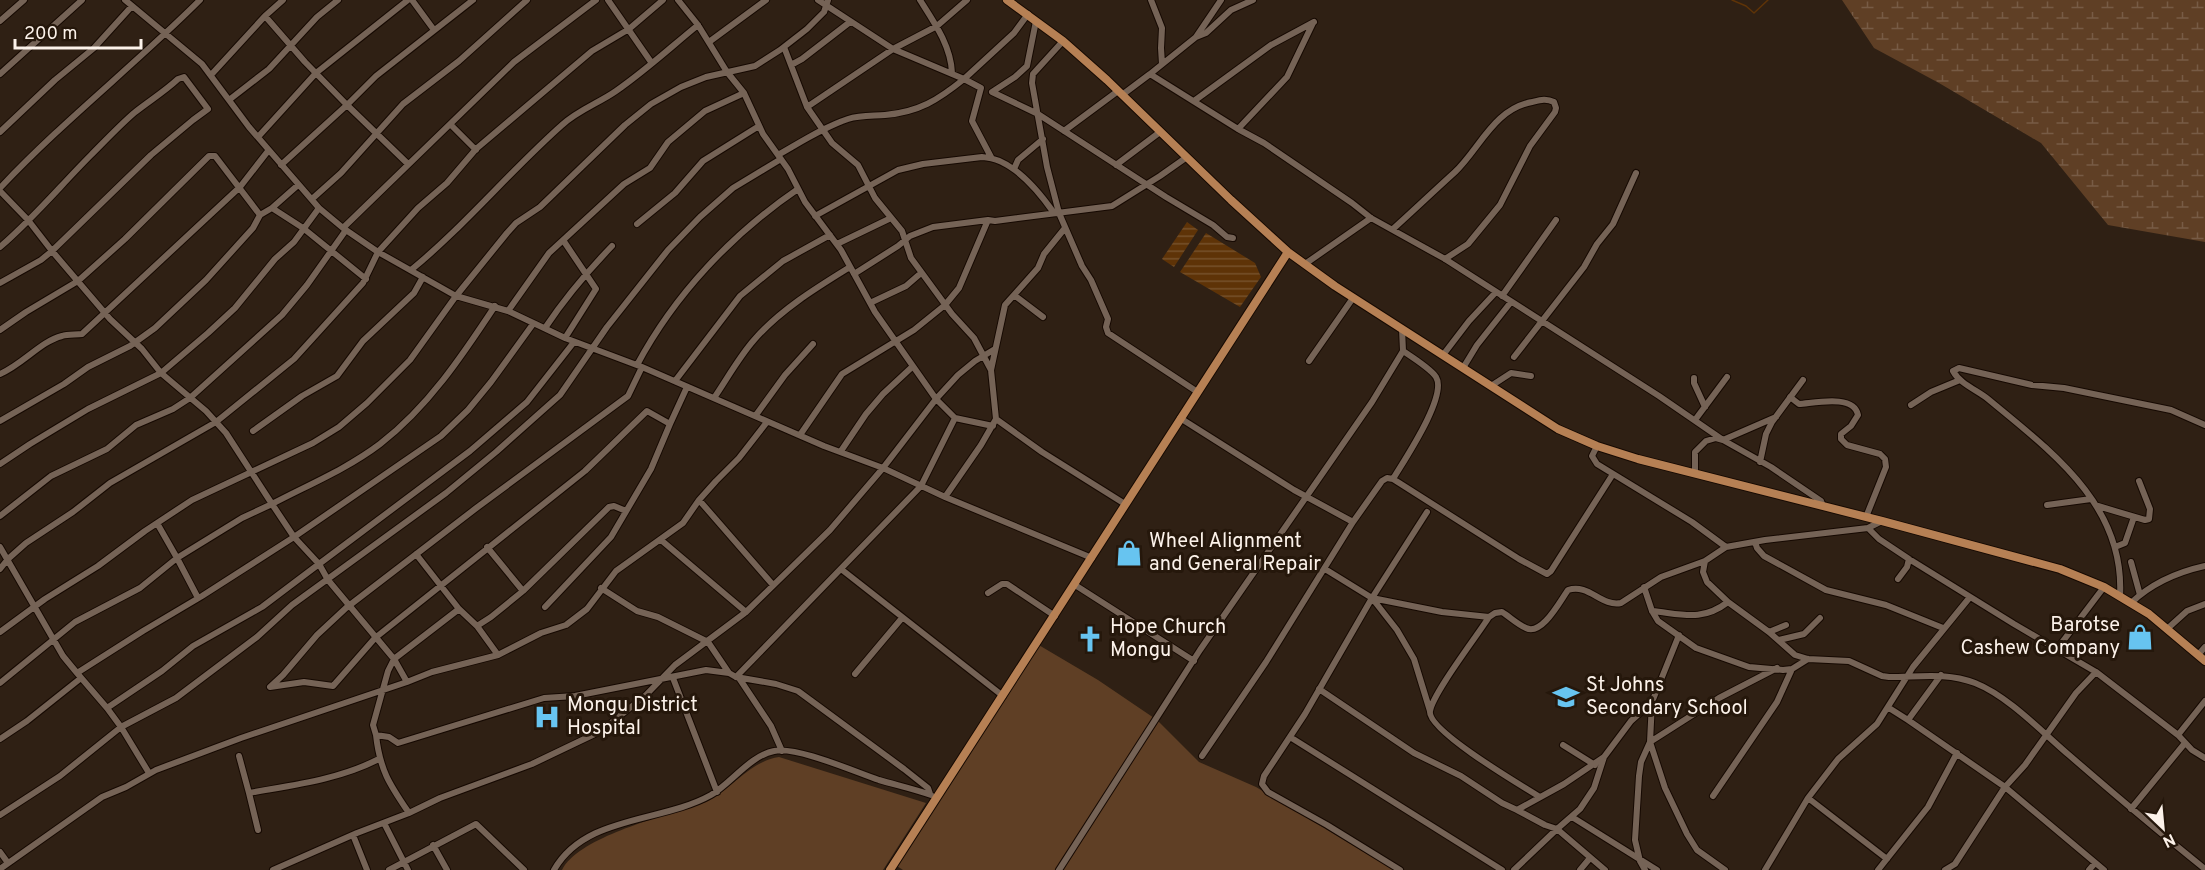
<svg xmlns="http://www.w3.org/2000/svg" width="2205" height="870" viewBox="0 0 2205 870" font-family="Overpass,sans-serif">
<defs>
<pattern id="wetland-marsh" width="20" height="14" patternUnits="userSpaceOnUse" patternTransform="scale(1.5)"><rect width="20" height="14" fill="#5f3f25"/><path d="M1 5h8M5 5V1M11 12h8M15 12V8" fill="none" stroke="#775b45"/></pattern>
<pattern id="water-rules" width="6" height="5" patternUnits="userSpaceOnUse" patternTransform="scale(1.5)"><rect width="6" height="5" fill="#5e3307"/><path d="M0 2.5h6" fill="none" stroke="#76512b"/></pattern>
</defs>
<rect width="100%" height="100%" fill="#2f2014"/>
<!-- wetland -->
<path fill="url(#wetland-marsh)" d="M 1842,0 L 2205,0 L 2205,242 L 2108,225 L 2041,143 L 1939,83 L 1874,48 Z"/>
<!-- park -->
<path fill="#5f3f25" d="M 1037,644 L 1098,680 L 1157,720 L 1199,762 L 1256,787 L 1394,870 L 903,870 L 894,864 Z
M 779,757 L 926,803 L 883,870 L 562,870 C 578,839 651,820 683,809 C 693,806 705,804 713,798 C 734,785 754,760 779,757 Z"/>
<!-- water -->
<path fill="url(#water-rules)" d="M 1187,222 L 1198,230 L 1174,267 L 1162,259 Z
M 1206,233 L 1255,263 L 1261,277 L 1240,307 L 1180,272 Z"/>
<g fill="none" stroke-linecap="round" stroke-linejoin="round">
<!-- stream -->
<path stroke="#5e3307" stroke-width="1.5" d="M 1732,0 L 1746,6 L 1754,13 L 1768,0"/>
<!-- minor casing -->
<g stroke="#160902" stroke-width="8">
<path id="minor" d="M 125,0 L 202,64 L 249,127 L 319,208 L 343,228 L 378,252 L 456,296 L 508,311 L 565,338 L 642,367 L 824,446 L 883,468 L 945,497 L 1092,558
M 412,0 L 434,30
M 608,0 L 651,62
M 678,0 L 698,25 L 727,72 L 744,93 L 763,134 L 788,169 L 805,202 L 841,250 L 875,312 L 936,399 L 955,418 L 993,426
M 818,0 L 893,49 L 964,79 L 1014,33 L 1028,14
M 920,0 C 934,22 951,46 952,73
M 1151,0 L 1162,28 L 1161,48 L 1162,64
M 265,16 L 283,0
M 0,21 L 24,0
M 1036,21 L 1027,66 L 1015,77 L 992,92 L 1038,114 L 1166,197 L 1213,225 L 1227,237 L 1233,238
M 1196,37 L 1206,33 L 1231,10 L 1253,0
M 1063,41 L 1033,74 L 1032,83 L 1047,167 L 1059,213 L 1082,266 L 1091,280 L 1108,319 L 1106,327 L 1108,333 L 1196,391
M 709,42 L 766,0
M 784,47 L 807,107 L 832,143 L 858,165 L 875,198 L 902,231 L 911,258 L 952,314 L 974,338 L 991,370
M 791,65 L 802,59 L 850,22
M 0,74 L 82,0
M 1150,74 L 1196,37 L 1221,0
M 211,75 L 265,16 L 305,62 L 347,105 L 281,165
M 1122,95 L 1150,74 L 1238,129 L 1264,143 L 1352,203 L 1371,218 L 1445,259 L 1659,396 L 1723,440 L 1771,467 L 1821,501 L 1823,506
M 229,100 L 269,69 L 317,17 L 338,0
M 1194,101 L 1271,45 L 1314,22
M 807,107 L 893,49 L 937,26 L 967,0
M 450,124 L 476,150
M 1238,129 L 1287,77 L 1313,23
M 1064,131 L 1118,91
M 0,132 L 55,80 L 94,48 L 132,6
M 258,137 L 316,73 L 408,0
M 778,155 C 801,142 824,127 848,119 C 860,115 873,116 885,115 C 919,112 938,100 964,79 L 981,88 L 972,121 L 991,157
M 408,164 L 347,105 L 376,76 L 473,0
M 1116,165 L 1160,132
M 1014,169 L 1018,160 L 1043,139
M 0,188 C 63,121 135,65 200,0
M 0,191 L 28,220 L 52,251 L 151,155 L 193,120 L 208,109 L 184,77 L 178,79 C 164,92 149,101 134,113 C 119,126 105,141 91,155 C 61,185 33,219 0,247
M 312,199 L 341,173 L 403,104 L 459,61 L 527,0
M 272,208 L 298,185
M 815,216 L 898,170 L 923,164 L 982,157 C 1012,158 1038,190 1054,213
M 637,224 L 675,193 L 703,161 L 759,126
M 343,228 L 514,62 L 596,0
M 1393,229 C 1414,210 1434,191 1455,172 C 1480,148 1494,109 1532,102 C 1540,100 1546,98 1554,102 L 1556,108 L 1555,112 L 1530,146 L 1500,205 L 1468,244 L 1445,259
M 563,240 L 596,289 L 565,338
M 837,244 L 891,218
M 1305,264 L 1371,218
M 411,270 C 465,226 510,171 562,125 C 578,110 599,103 616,91 C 645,71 671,47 698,25
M 854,274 L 898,246 L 910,236 L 933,227 L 988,220 L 995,221 L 1112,206 L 1160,176 L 1187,157
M 0,283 L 41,260 L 52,251 L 110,319 L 142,349 L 161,373 L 206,411 L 226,433 L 272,504 L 242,518 L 177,558 L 198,598
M 1014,295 L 1043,317
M 1502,296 L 1556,220
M 870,303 L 906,286 L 921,273
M 495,306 C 462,356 428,407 380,444 C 347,469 308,485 272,504 L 294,537 L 202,596 L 143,631 L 77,673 L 107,708 L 162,671 L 193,646 L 262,607 L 319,564 L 328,580 L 394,659 L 407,682 L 432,672 L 498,655 L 541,633 L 566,625 L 587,609 L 616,571 L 683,523 L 699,500 L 716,481 L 739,458 L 767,422
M 508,311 L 549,253 L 624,184 L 650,168 L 668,142 L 705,111 L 744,93
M 533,324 L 491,382 L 468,410 L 441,436 L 294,537 L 319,564 L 470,451 L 527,402 L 574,342
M 545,328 C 565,298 587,272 612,246
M 0,330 L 26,312 L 78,281 L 125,239 L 209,156 L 215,156 L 260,215
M 1443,355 L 1469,321 L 1496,292
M 1514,357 L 1584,267 L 1597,244 L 1613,224 L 1636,173
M 1309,361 L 1353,298
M 637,365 C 675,294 732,234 798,189
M 642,367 L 628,396 L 475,509 L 346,608 L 317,635 L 283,675 L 270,687 L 304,682 L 333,686 L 375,638 L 585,471 L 647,411 L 670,424 L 687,387
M 1463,368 L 1477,345 L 1511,302
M 0,374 C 22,365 41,341 62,336 C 68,334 76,335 82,334 L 240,187 L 268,151
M 1694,378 L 1694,383 L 1705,407
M 675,381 L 740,296 L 783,261 L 830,235
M 1491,386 L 1511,373 L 1531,376
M 1790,397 L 1799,404 C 1815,403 1854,394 1858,415 L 1851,426 L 1841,434 L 1841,439 L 1847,445 L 1880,454 L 1885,459 L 1886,467 L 1866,517
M 714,398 C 727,379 739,357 754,340 C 780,310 816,288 850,267
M 1911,405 L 1931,392 L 1960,380
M 756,415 L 785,375 L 813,344
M 1180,418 L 1294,490 L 1353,522
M 996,419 L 1042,452 L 1125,504
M 1695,420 L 1727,377
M 0,421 L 64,384 L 88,367 L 130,346 L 155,328 L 206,280 L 253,228 L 260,215 L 272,208 L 303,228 L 366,279
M 253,431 L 302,396 L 337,376 L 363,341 L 414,293 L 423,277
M 800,435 L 842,374 L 914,330 L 945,305 L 959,288 L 988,220
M 1597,446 L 1592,456 L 1597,464 L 1692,522 L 1726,547
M 841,451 L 866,414 L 883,394 L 912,367
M 1760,462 L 1766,434 L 1772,422 L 1803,380
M 0,464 L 30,444 L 88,409 L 161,373 L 208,333 L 235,308 L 275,259 L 294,242 L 319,208
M 1695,473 L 1695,452 L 1706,441 L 1716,438 L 1723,440 L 1776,417
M 1393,479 C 1403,462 1448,396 1436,377 C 1431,369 1412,357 1403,351
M 945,497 L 981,445 L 996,419 L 991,370 L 1005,305 L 1038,268 L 1044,254 L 1065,228
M 699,500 L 773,585
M 2047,505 L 2091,499
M 2098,506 L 2145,520 L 2149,519 L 2150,509 L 2139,481
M 0,516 L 51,476 L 107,449 L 136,425 L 173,409 L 190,398 L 282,315 L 307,285 L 346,230
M 1868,528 L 1879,539 L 1909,559 L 2014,624 L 2096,672 L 2178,735 L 2192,750 L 2205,758
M 661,540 L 746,612
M 1755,542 L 1757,548 L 1764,556 L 1826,590 L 1886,605 L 1943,628
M 0,547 L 63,656 L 77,673
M 487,547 L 523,591
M 2115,547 L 2125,543 L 2134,517
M 416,554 L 459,609 L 477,626
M 1705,561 L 1703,572 L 1707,582 L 1728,602 L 1769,632 L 1795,655 L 1808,659 L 1849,661 L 1882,676 L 1889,677 C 1919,677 1946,672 1975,683 C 2008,696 2042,732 2069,755 C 2114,794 2159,832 2205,869
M 2131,562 L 2140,595
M 0,569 L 8,559 L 26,543 L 73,512 L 110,483 L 216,422 L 294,359 L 363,283 L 378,252 L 418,208 L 447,183 L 476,149 L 592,51 L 629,29 L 663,0
M 841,569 L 1003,696
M 1325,569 L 1372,598 L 1442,612 L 1489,617
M 1898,579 L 1907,567 L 1909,559
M 1075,585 L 1194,661
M 1644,587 L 1652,611 L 1658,621 L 1696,648 L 1749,667 L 1783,670 L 1792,669 L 1808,659
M 601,588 L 637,611 L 658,617 L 708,642 L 729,673
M 988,593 L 1002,584 L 1007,584 L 1055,616
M 2120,596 C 2125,505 2052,452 1988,399 C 1977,390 1960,384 1953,371 L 1959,368 L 2032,385 L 2064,388 L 2171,410 L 2205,425
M 1372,598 L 1397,630 L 1414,659 L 1430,711
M 2131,603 C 2152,583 2178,572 2205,566
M 545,607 L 611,537 L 651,469 L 670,424
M 459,609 L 394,659 L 388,671 L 373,725 L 376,735 L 389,737 L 398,743 L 544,698 L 575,696 L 706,670 L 729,673 L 736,677 L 776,684 L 798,691 L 904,769 L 928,788 L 930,794
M 1652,611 C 1682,614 1702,622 1728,602
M 2167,629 L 2187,611 L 2205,604
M 0,632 L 45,599 L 98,566 L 145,531 L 192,500 L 313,443 L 339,427 L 367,403 L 410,360 L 456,296 L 507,233 L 516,223 L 540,207 L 625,125 L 651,104 L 681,87 L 706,77 L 755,66 L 780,50 L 807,29 L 824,12 L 828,0
M 1769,632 L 1786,625
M 1679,635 L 1652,702 L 1650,742 L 1665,788 L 1687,834 L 1697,850 L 1725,870
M 1779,640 L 1804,634 L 1820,618
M 2057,649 L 2104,587
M 498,655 L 477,626 L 491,617 L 523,591 L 609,507 L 614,506 L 626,511
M 2198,655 L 2205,647
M 855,674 L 902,618
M 1941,675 L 1908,720 L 2005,787 L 2104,870
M 736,677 L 921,486 L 955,418
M 673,678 L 717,792
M 739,678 L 771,726 L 782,751
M 0,683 L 75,622 L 140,588 L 177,558 L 157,523
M 1319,689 L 1414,753 L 1461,776 L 1502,803 L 1517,810 L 1564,784 L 1604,757 L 1631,721 L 1652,702
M 107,708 L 121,727 L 176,698 L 257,637 L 292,605 L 446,493 L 496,452 L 560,395 L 607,327 L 668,250 L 700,217 L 733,188 L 781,159
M 1889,708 L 1908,720
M 376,735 C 380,771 390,785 409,813
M 2178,735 L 2205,701
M 1290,737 L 1502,870
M 0,739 L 27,721 L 81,678
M 1563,745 L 1595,765
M 239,756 L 249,793
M 1202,756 L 1266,662 L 1353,522 L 1382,481 L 1387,478 L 1393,479 L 1519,559 L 1547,574 L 1551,571 L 1613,474
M 1713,796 L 1777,702 L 1792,669
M 1540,797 C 1522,786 1427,730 1430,711 C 1433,693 1477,636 1489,617 L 1495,613 L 1502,612 C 1510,617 1517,624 1526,628 C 1542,636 1560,601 1568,590 C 1589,583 1601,607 1621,603 L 1661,577 L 1705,561 L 1726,547 L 1765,540 L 1868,528 L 1882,521
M 1808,798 L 1887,859
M 2131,809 L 2185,743
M 1517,810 L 1545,825 L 1557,829 L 1605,870
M 0,815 L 60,776 L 121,727 L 149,773
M 1572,817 L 1657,870
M 384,823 L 408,870
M 258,830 L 249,793 C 293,785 338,780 379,759
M 353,835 L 367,870
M 433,845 L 447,870
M 0,852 L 8,863
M 0,869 L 102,797 L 126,787 L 156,770 L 241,738 L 407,682
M 273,870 L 357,833 L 409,813 L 440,798 L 532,764 L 601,731 L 646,695 L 675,665 L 746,612 L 830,530 L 883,468 L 936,399 L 958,375 L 975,361 L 995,349
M 389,870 L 476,824 L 524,870
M 554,870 C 585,815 661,823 711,795 C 730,784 751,755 774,751 C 797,746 855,772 879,780 C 896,785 914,789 931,795
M 1059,870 L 1200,650 L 1372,402 L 1403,351 L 1402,329
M 1400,870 L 1327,825 L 1268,792 L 1262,784 L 1264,776 L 1305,714 L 1372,598 L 1427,512
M 1514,870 L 1557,829 L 1580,809 L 1594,788 L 1604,757
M 1580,870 L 1590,858
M 1645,870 L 1640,861 L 1635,840 L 1639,776 L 1641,762 L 1650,742 L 1719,698 L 1777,668
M 1765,870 L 1808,798 L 1838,759 L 1877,724 L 1913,667 L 1970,597
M 1878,870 L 1928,807 L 1957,753
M 1945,870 L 1955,864 L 2005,787 L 2025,765 L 2076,693 L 2096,672
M 2089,870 L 2095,863"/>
</g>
<!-- major casing -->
<g stroke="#160902" stroke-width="10">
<path id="major" d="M 1007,0 L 1063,41 L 1107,80 L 1231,200 L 1288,252 L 1335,286 L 1558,429 L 1597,446 L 1638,459 L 1882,521 L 2060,569 L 2104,587 L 2149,614 L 2205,661
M 890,870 L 1288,252"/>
</g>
<!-- minor -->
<use href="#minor" stroke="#756356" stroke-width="6"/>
<!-- major -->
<use href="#major" stroke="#b68054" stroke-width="8"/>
</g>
<!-- icons -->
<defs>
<g id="shop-bare" transform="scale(2.07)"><path d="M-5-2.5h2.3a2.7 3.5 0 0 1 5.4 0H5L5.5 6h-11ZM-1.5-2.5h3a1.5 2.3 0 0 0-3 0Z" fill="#67c4f0" stroke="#25170b" stroke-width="2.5" paint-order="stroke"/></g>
<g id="church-bare" transform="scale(2.07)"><path d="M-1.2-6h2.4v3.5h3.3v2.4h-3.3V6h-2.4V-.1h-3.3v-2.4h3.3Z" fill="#67c4f0" stroke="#25170b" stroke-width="2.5" paint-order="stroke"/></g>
<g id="school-bare" transform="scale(2.07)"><path d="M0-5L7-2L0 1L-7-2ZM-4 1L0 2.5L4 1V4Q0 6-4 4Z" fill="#67c4f0" stroke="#25170b" stroke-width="2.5" paint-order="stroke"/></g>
<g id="hospital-bare" transform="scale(2.07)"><path d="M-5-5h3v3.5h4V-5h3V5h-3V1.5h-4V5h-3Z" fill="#67c4f0" stroke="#25170b" stroke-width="2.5" paint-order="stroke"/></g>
</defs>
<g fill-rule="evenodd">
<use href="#shop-bare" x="1129" y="553"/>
<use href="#shop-bare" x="2140" y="637"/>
<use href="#church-bare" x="1090" y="639"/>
<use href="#school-bare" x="1566" y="697"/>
<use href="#hospital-bare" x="547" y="717"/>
</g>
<g text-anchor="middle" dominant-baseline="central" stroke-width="6" stroke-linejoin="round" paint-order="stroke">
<!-- poi labels -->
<g font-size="20" fill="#fcf2ea" stroke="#25170b" text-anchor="start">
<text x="1149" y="542">Wheel Alignment<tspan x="1149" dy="23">and General Repair</tspan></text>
<text x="2120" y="626" text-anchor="end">Barotse<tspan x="2120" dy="23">Cashew Company</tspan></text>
<text x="1110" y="628">Hope Church<tspan x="1110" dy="23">Mongu</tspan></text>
<text x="1586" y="686">St Johns<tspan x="1586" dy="23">Secondary School</tspan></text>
<text x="567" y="706">Mongu District<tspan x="567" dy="23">Hospital</tspan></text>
</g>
</g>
<!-- north arrow -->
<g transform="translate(2163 828) rotate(154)" stroke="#25170b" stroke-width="4.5" paint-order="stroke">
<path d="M0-4.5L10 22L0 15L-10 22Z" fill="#fcf2ea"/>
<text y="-9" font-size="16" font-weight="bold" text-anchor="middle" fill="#fcf2ea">N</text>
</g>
<!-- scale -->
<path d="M15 39v9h126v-9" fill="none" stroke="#fcf2ea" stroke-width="3"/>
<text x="24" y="39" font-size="18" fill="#fcf2ea" stroke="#25170b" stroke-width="4.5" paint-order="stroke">200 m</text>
</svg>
